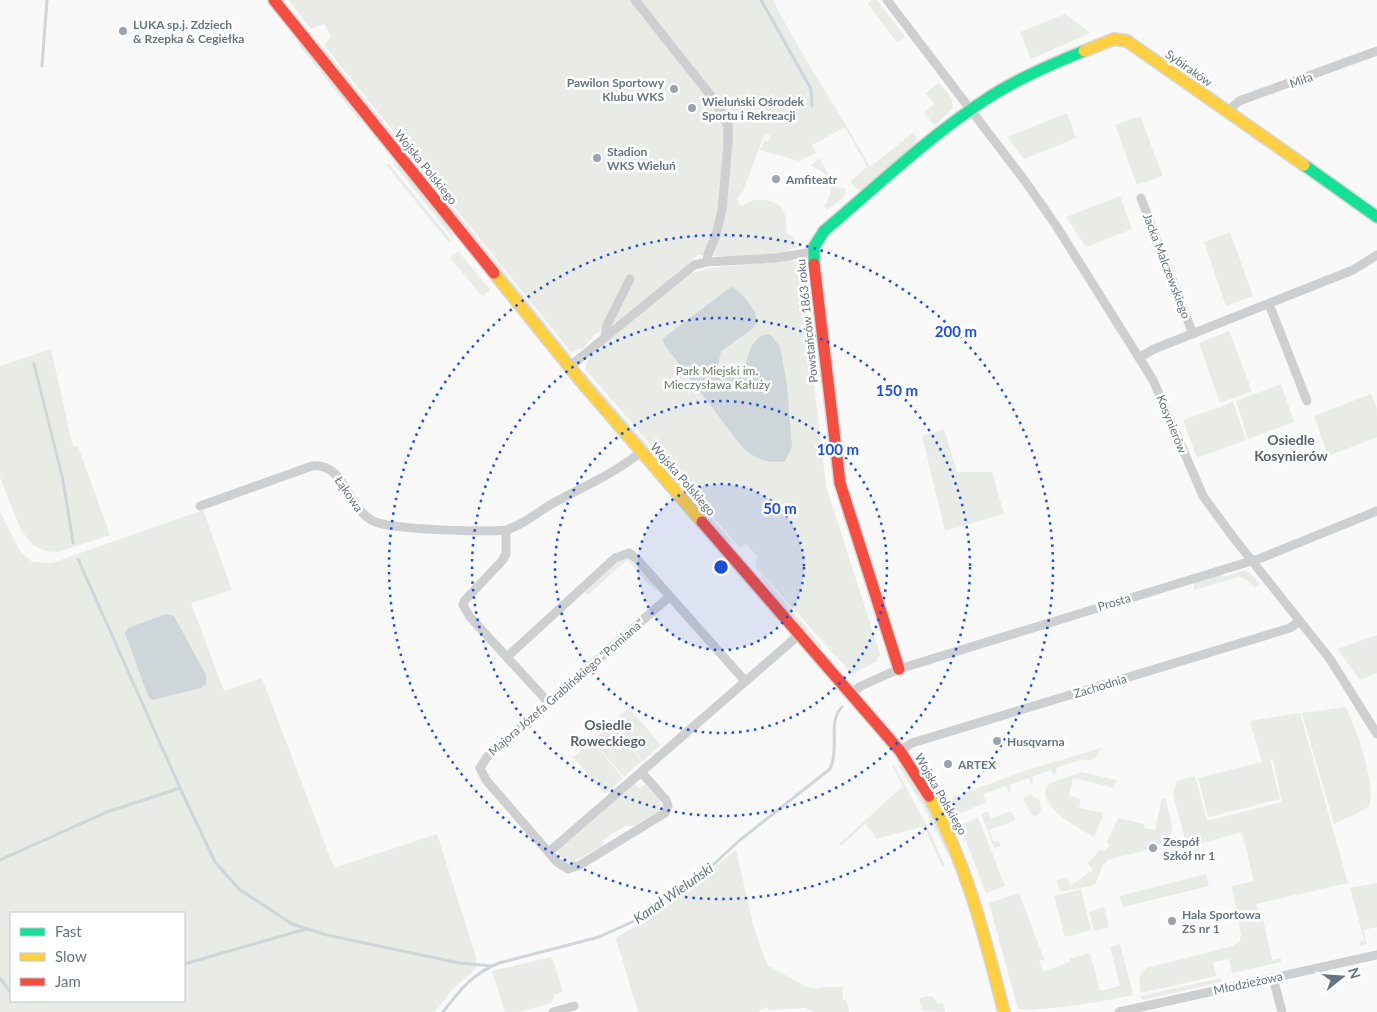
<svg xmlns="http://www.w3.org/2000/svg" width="1377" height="1012" viewBox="0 0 1377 1012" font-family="Lato,sans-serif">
<rect width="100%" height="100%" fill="#f9f9f9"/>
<!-- green -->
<path fill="#e8ebe6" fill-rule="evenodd" d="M 289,0 L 773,0 C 802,58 839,110 870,167 L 914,132 L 916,137 L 914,148 L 864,189 C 858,191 853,188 851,181 L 867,167 L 845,127 L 812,145 L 816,153 L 799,161 L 760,150 L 765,140 L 768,141 L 771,136 L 765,133 L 743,191 L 737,199 L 741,207 C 753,197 767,198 780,206 L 786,217 L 787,234 L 791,235 L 796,244 L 795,248 C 765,260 729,257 698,255 L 616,324 L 595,334 L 584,348 L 571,352 L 324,45 L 331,37 L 324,24 L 311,29 Z
M 872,0 L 877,0 L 905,37 L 897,42 L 868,4 Z
M 1065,14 L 1090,33 L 1031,59 L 1020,32 Z
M 296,41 L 300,43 L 359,117 L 364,126 Z
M 318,41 L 445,199 L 443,201 L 319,47 Z
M 939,83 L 952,99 L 953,108 L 935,126 L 924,113 L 934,104 L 926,93 Z
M 1067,113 L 1076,138 L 1024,159 L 1007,137 Z
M 1140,116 L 1163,176 L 1137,185 L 1115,125 Z
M 819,158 L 836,187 L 846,189 L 843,198 L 827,210 L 824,206 C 837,189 830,173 811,166 Z
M 393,163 L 399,166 C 408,177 454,228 453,238 Z
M 389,164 L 452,241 L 449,243 L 386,165 Z
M 1120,196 L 1132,229 L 1086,247 L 1066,217 Z
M 454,209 L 571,355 L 566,353 L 451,211 Z
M 1230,232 L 1253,296 L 1226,306 L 1204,242 Z
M 458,251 L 489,288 L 489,291 L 482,296 L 450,258 Z
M 793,260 L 800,265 L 801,271 L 826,486 L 880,654 L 876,662 L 852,674 L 756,567 L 755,563 L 758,557 L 746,544 L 741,548 L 739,547 L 586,370 L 587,359 L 607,342 L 690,274 L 711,268 Z
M 1229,331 L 1252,391 L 1220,403 L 1199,343 Z
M 51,349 L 73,447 L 78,446 L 110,535 L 58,552 L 45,551 L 33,545 L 21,530 L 0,477 L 0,366 Z
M 582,370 L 738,548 L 723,537 L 581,372 Z
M 1281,384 L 1294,422 L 1248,439 L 1236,401 Z
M 1371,394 L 1377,409 L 1377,437 L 1328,456 L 1314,416 Z
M 1233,402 L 1246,440 L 1197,458 L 1183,420 Z
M 944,429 L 957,472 L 992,472 L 1004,514 L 945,531 L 922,436 Z
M 203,510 L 232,590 L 191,603 L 224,691 L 262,678 L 334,868 L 437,834 L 476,957 L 477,967 L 451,991 L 435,1012 L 0,1012 L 0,512 L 20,551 L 32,562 L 52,563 ZM 11,913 L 184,913 L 184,1001 L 11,1001 Z
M 626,558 L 632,560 L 658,589 L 655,591 L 627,560 L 588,595 L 585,592 L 619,560 Z
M 1244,571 L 1250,573 L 1260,584 L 1255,588 L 1247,580 L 1239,577 L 1194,590 L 1194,583 L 1222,574 L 1223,577 Z
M 760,573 L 822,646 L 819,648 L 767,587 Z
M 1377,635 L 1377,673 L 1360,680 L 1337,649 Z
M 1346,707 C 1356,728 1377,787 1369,806 C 1359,814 1345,818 1334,824 L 1302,713 Z
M 629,708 L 661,745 L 643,761 L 611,723 Z
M 1300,713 L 1348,883 L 1256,904 L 1259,914 L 1262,914 L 1272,960 L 1281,958 L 1281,962 L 1232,973 L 1229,959 L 1213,962 L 1216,976 L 1141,993 L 1139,977 L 1146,968 L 1233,946 L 1240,941 L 1241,934 L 1232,886 L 1254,881 L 1242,832 L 1187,847 L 1173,794 L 1177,781 L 1195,776 L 1207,821 L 1282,802 L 1273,759 L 1266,761 L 1270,760 L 1280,799 L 1208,817 L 1198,778 L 1262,762 L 1250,721 Z
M 611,724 L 642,761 L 624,777 L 592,740 Z
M 592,741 L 623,778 L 605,794 L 573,757 Z
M 1101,748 L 1096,758 L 1087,761 L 1083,759 L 1056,768 L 1057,773 L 1053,775 L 1051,770 L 1032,777 L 1034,783 L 1031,784 L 1029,778 L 1009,785 L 1011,792 L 1009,793 L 1006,786 L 983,794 L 986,802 L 954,816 L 946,800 L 1024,771 Z
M 894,765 L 929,830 L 945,866 L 942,866 L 924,826 L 876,839 L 874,834 L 865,824 L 841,846 L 839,844 L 903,786 L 892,766 Z
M 898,765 C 912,769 942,833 950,850 L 947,853 L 923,806 Z
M 1082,772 L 1116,780 L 1114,788 L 1073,778 L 1069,796 L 1081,799 L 1079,808 L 1104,813 L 1094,837 C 1081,829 1029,803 1050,783 Z
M 637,779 L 641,779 L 635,784 L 639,788 L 645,784 L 661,801 L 658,812 L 634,826 L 625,826 L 604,839 L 602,846 L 569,864 L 558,854 L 558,850 Z
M 1030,794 L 1040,801 L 1041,811 L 1037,816 L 1032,815 L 1023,799 Z
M 1162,798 L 1165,798 C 1167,808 1172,820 1172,829 C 1172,850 1123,854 1108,860 L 1103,865 L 1095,885 L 1061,892 L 1056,881 L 1066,877 L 1071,885 L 1093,870 L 1088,863 L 1101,849 L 1105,851 L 1110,845 L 1107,842 L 1118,818 L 1144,824 L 1144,828 L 1155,830 Z
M 988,811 L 991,819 L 1011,811 L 1016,820 L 989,830 L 994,842 L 998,840 L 1001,846 L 994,848 L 981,814 Z
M 978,817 L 1005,886 L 986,893 L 960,826 Z
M 736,850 L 753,925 L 767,965 L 807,987 L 820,989 L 821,987 L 843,987 L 843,1000 L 846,999 L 849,1012 L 814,1012 L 805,1008 L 770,1010 L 765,1007 L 758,1012 L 638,1012 L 616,938 L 647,919 Z
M 1206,874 L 1209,886 L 1123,907 L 1120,896 Z
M 1377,883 L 1377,927 L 1363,930 L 1367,944 L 1359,946 L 1360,941 L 1364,940 L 1350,888 Z
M 1081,889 L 1091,930 L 1065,937 L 1054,896 Z
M 1019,893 L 1044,959 L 1039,961 L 1043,972 L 1070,962 L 1069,959 L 1090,953 L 1100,991 L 1120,986 L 1110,947 L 1120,944 L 1133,995 C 1106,1001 1043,1012 1018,1009 L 989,903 Z
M 1104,907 L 1109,927 L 1094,931 L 1089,912 Z
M 552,957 L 563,992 L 555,994 L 551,1003 L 519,1012 L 505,1012 L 492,971 Z
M 1221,978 L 1222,982 L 1143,1000 L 1140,996 Z
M 929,996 L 933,997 L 938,1004 L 943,1003 L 945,1012 L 922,1011 L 919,998 Z"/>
<!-- water -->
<path fill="#ced6d9" d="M 731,287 C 741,290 757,311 758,322 L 751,330 L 721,351 L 718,366 L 726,374 L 736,375 L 744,369 C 750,354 750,336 770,334 L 780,347 L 787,385 L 792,447 L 785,461 C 767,464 755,459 742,447 L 664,344 L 663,339 L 666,336 Z
M 166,614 L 174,616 L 206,675 L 206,684 L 201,688 L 152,700 L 148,696 L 125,633 L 128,628 Z"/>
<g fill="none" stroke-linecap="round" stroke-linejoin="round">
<!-- stream -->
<path stroke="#ced6d9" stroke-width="3" d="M 761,0 L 811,89 L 812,106
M 42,66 L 47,0
M 34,364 L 63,480 L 73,543
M 78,559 L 180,788 L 215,862 L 239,889 L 292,924 L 327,935 L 459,963 L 492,966
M 0,860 L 107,812 L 180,788
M 184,964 L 306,929
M 0,978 L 11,993
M 31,1001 L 43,1001
M 443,1012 C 459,991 473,973 499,963 L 599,937 L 643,917 L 701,876 L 740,840 L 830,769 C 840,747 827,722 842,707"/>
<!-- fast casing -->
<g stroke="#d5d6d7" stroke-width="14">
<path id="fast" d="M 1304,165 L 1377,217
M 814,264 L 814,247 L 824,231 C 876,187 927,138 985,100 C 1015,80 1050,65 1084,51"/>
</g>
<!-- slow casing -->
<g stroke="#d5d6d7" stroke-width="14">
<path id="slow" d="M 1084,51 L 1114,39 L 1127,41 L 1304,165
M 494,273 L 585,386 L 702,522
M 929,796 C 967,864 985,937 1004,1012"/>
</g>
<!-- jam casing -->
<g stroke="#d5d6d7" stroke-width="14">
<path id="jam" d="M 274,0 L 494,273
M 814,264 L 840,483 L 899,669
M 702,522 L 900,751 L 929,796"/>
</g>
<!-- street -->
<path stroke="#cecfd0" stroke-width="9" d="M 635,0 L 715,101 L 728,126 L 728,144 L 722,210 L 716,235 L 708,254 L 707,262
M 887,0 L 1025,181 L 1057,227 L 1153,380 L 1203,496 L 1233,537 L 1330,659 L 1377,734
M 1227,112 L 1239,101 L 1377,51
M 1141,198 L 1193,334
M 1269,304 L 1307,401
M 605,336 L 607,325 L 630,279
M 1140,357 L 1154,349 L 1353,270 L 1377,255
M 569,367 L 694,265 L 707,262 L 775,258 L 813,252
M 200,506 L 312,466 C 345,462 347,508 373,521 C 390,530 484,532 506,530 C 523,525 535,514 550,505 C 580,488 614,474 641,452
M 506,530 L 506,554 L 502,561 L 465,600 L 463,605 L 470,617 L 549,703
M 507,657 L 615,558 L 629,553 L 636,558 L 745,681
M 851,693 L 861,686 L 899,669 L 1261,558 L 1377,511
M 900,751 L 912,743 L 1290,628 L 1300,621
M 642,773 L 666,800 L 668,806 L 665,813 L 580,865 L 568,869 L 557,862 L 486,780 L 480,768 L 487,757 L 670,596
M 549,852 L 800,634
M 1273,978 L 1282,1012
M 553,1012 L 574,1006
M 1119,1012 L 1377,955"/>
<!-- fast -->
<use href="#fast" stroke="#16e098" stroke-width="11"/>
<!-- slow -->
<use href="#slow" stroke="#ffcf43" stroke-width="11"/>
<!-- jam -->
<use href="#jam" stroke="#f24e42" stroke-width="11"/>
</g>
<!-- distance rings -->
<circle cx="721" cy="567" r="83" fill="#1d4ed8" fill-opacity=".12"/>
<g fill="none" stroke="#1d4ed8" stroke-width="2.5" stroke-dasharray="2.5 5">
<circle cx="721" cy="567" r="83"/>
<circle cx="721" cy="567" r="166"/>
<circle cx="721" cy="567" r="249"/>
<circle cx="721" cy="567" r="332"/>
</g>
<!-- markers -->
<g fill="#99a4ac" stroke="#fff" stroke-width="2">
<circle cx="123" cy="31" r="5"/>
<circle cx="674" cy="89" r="5"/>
<circle cx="692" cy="108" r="5"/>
<circle cx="597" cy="158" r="5"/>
<circle cx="776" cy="179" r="5"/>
<circle cx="997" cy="741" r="5"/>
<circle cx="948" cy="764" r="5"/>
<circle cx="1153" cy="848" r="5"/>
<circle cx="1172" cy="921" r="5"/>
</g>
<g text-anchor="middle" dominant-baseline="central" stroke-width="5" stroke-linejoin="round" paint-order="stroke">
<!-- poi labels -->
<g font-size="12" font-weight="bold" fill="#657683" stroke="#fff" text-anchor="start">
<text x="133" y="24">LUKA sp.j. Zdziech<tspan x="133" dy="14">&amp; Rzepka &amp; Cegiełka</tspan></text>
<text x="664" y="82" text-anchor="end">Pawilon Sportowy<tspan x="664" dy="14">Klubu WKS</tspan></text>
<text x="702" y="101">Wieluński Ośrodek<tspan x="702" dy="14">Sportu i Rekreacji</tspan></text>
<text x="607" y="151">Stadion<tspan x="607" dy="14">WKS Wieluń</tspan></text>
<text x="786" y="179">Amfiteatr</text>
<text x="1007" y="741">Husqvarna</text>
<text x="958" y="764">ARTEX</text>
<text x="1163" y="841">Zespół<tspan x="1163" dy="14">Szkół nr 1</tspan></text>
<text x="1182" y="914">Hala Sportowa<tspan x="1182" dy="14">ZS nr 1</tspan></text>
</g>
<!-- street labels -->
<g font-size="12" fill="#657683" stroke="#fff">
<text transform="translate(1189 68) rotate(35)">Sybiraków</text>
<text transform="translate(1301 80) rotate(-20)">Miła</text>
<text transform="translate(426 167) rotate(51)">Wojska Polskiego</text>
<text transform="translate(1167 266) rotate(69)">Jacka Malczewskiego</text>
<text transform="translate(807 321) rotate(-96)">Powstańców 1863 roku</text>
<text transform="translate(1172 424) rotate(68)">Kosynierów</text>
<text transform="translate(683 479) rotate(49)">Wojska Polskiego</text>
<text transform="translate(349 494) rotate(56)">Łąkowa</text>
<text transform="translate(1114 602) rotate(-17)">Prosta</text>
<text transform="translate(1100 686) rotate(-17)">Zachodnia</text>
<text transform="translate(566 687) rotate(-41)">Majora Józefa Grabińskiego "Pomiana"</text>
<text transform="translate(941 794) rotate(60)">Wojska Polskiego</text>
<text transform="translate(1248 983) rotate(-12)">Młodzieżowa</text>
</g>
<!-- park labels -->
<g font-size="12" fill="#687a64" stroke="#fff">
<text x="717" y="370">Park Miejski im.<tspan x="717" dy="14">Mieczysława Kałuży</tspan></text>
</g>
<!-- neighbourhood labels -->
<g font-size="14" font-weight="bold" fill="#57646e" stroke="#fff">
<text x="1291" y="439">Osiedle<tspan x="1291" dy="16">Kosynierów</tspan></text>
<text x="608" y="724">Osiedle<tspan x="608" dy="16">Roweckiego</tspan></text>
</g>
<!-- water labels -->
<g font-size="14" font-style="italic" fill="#60757c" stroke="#fff">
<text transform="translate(673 893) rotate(-35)">Kanał Wieluński</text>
</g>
</g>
<circle cx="721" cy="567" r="8" fill="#1d4ed8" stroke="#fff" stroke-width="2.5"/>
<g font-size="15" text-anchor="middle" font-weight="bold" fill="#1d4ed8" stroke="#fff" stroke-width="5" stroke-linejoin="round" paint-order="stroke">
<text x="956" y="337">200 m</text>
<text x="897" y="396">150 m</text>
<text x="838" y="455">100 m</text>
<text x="780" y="514">50 m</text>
</g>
<!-- legend -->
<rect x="10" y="912" width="175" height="90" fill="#ffffff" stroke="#c1c8cd"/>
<rect x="20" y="928" width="25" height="8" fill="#16e098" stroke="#c1c8cd"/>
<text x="55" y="937" font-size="15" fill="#657683">Fast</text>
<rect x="20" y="953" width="25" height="8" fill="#ffcf43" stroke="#c1c8cd"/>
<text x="55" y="962" font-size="15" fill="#657683">Slow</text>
<rect x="20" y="978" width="25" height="8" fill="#f24e42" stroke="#c1c8cd"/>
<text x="55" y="987" font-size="15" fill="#657683">Jam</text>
<!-- north arrow -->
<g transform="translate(1342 977) rotate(73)" stroke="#ffffff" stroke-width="4" paint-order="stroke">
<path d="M0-4L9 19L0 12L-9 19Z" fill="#657683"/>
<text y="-8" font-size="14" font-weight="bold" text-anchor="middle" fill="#657683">N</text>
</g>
</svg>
